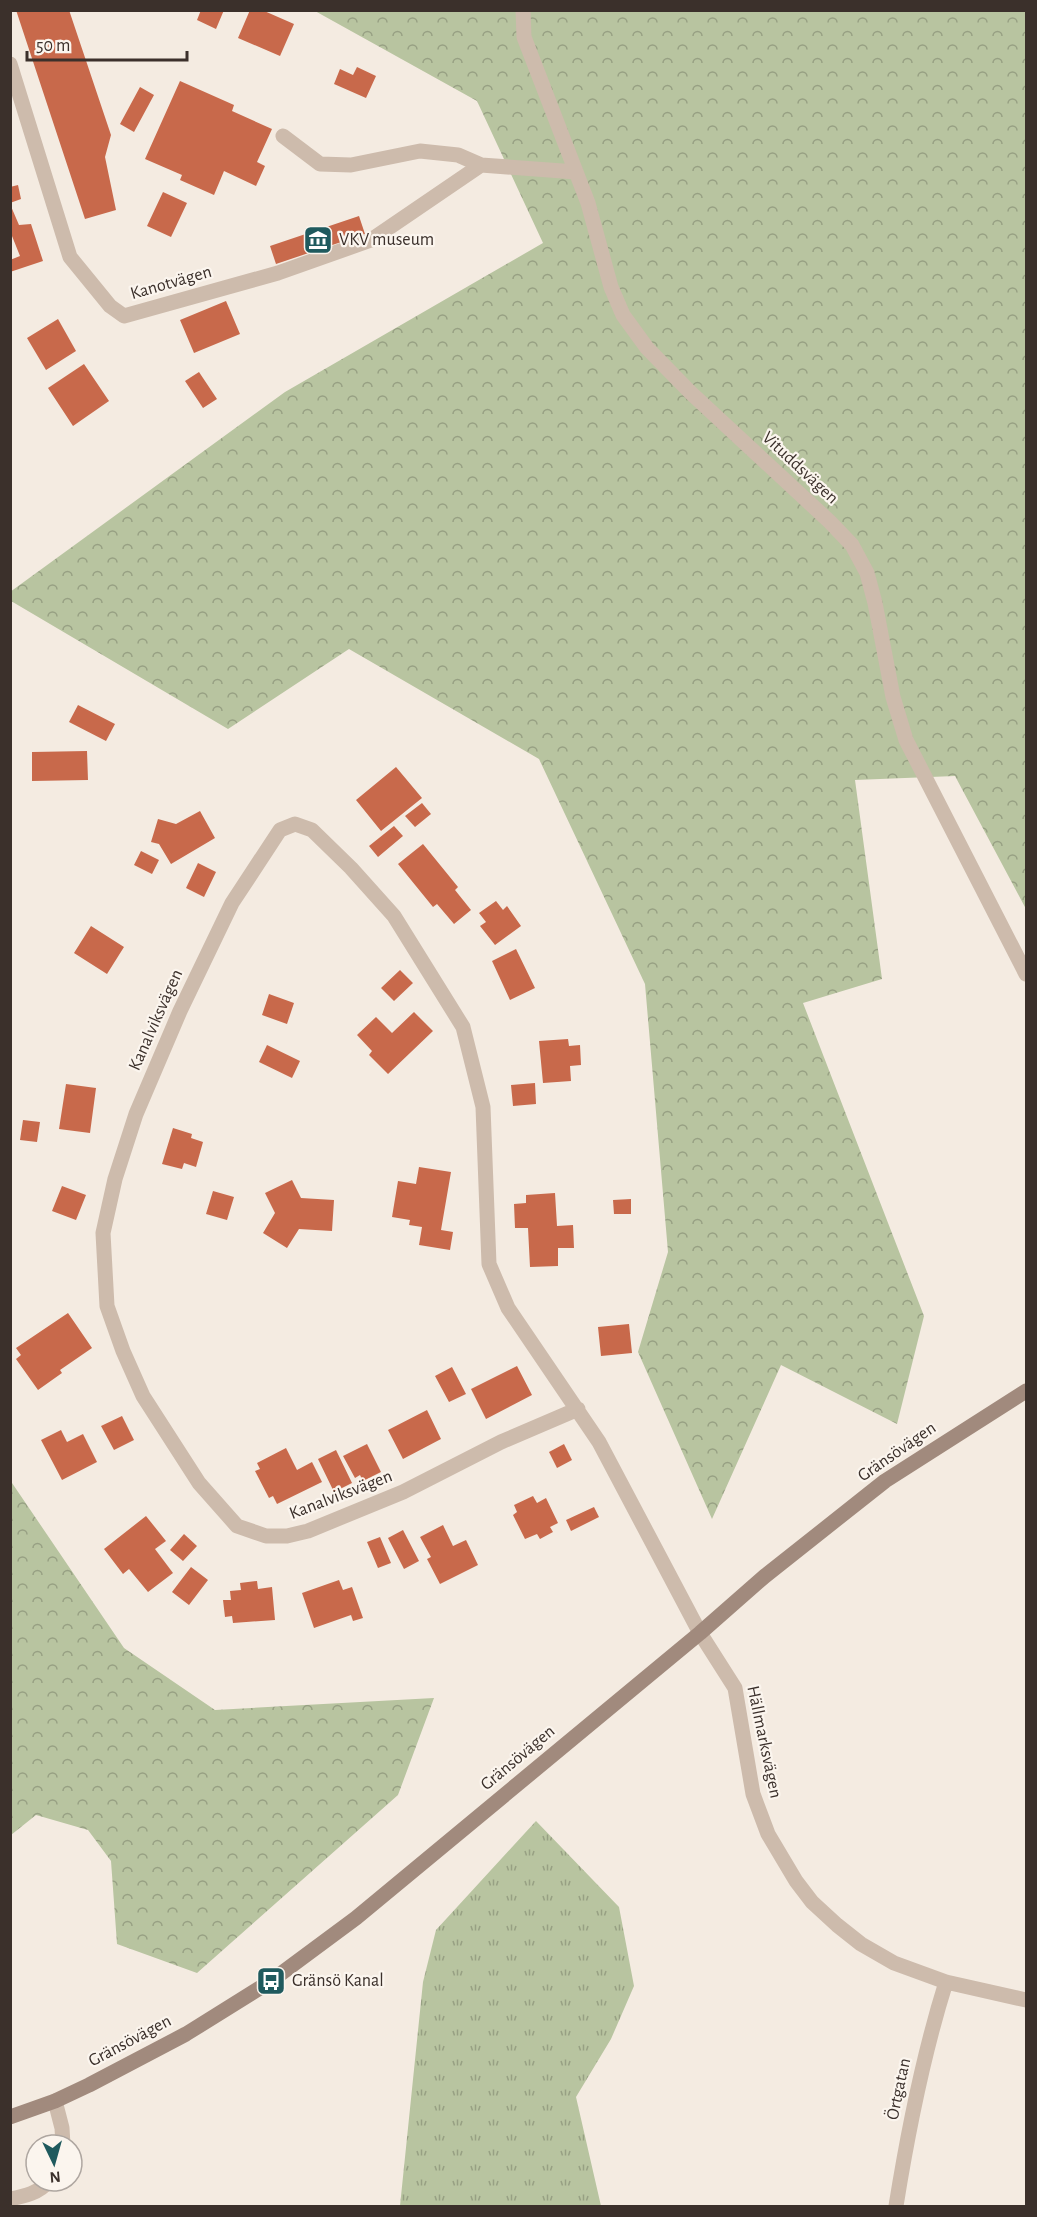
<svg xmlns="http://www.w3.org/2000/svg" width="1037" height="2217" viewBox="0 0 1037 2217" font-family="'Alegreya Sans',sans-serif">
<defs>
<pattern id="grass-tufts" width="24" height="20" patternUnits="userSpaceOnUse" patternTransform="scale(1.5)"><rect width="24" height="20" fill="#b8c4a0"/><path d="M3 7l-1-3M5 7V3M7 7l1-3M15 17l-1-3M17 17v-4M19 17l1-3" fill="none" stroke="#97a083"/></pattern>
<pattern id="forest-crowns" width="20" height="18" patternUnits="userSpaceOnUse" patternTransform="scale(1.5)"><rect width="20" height="18" fill="#b8c4a0"/><path d="M2 6a3 3 0 1 1 6 0M12 15a3 3 0 1 1 6 0" fill="none" stroke="#97a083"/></pattern>
</defs>
<rect width="100%" height="100%" fill="#f4ebe1"/>
<!-- grass -->
<path fill="url(#grass-tufts)" d="M 536,1821 L 619,1907 L 634,1986 L 611,2039 L 576,2097 L 601,2206 L 400,2206 L 423,1982 L 436,1930 Z"/>
<!-- forest -->
<path fill="url(#forest-crowns)" d="M 315,11 L 1026,11 L 1026,909 L 955,776 L 855,780 L 882,979 L 803,1003 L 924,1316 L 897,1424 L 781,1365 L 712,1519 L 638,1352 L 668,1252 L 645,984 L 539,759 L 349,649 L 228,729 L 11,601 L 10,592 L 285,392 L 543,243 L 477,101 Z
M 10,1480 L 124,1648 L 215,1710 L 434,1698 L 398,1795 L 197,1973 L 117,1944 L 111,1861 L 88,1830 L 36,1815 L 11,1835 Z"/>
<!-- building -->
<path fill="#c8694b" d="M 16,10 L 69,10 L 111,135 L 105,157 L 116,210 L 85,219 Z
M 201,10 L 224,10 L 216,29 L 197,20 Z
M 250,10 L 262,10 L 294,24 L 280,56 L 238,38 Z
M 357,67 L 376,76 L 366,98 L 334,84 L 340,69 L 353,75 Z
M 180,81 L 234,105 L 232,111 L 272,129 L 257,162 L 265,166 L 256,186 L 224,171 L 214,195 L 180,180 L 182,175 L 145,159 Z
M 140,87 L 154,95 L 134,132 L 120,124 Z
M 18,185 L 21,199 L 10,203 L 10,187 Z
M 163,192 L 187,203 L 171,237 L 147,226 Z
M 10,204 L 19,225 L 31,224 L 43,261 L 10,272 L 10,260 L 20,256 L 10,231 Z
M 359,216 L 365,234 L 276,264 L 270,246 Z
M 226,301 L 240,334 L 194,353 L 180,320 Z
M 58,319 L 76,351 L 46,370 L 27,338 Z
M 84,364 L 109,401 L 73,426 L 48,388 Z
M 199,372 L 217,399 L 203,408 L 185,381 Z
M 78,705 L 115,724 L 106,741 L 69,722 Z
M 87,751 L 88,780 L 32,781 L 32,752 Z
M 396,767 L 422,798 L 381,831 L 356,800 Z
M 422,803 L 431,814 L 415,827 L 405,816 Z
M 200,811 L 215,838 L 171,864 L 159,844 L 151,842 L 158,819 L 176,824 Z
M 394,826 L 403,836 L 378,857 L 369,846 Z
M 423,844 L 458,887 L 455,890 L 471,910 L 454,924 L 437,904 L 433,907 L 398,864 Z
M 141,851 L 159,860 L 152,874 L 134,865 Z
M 198,863 L 216,872 L 204,897 L 186,888 Z
M 496,901 L 503,910 L 507,906 L 521,926 L 495,945 L 480,926 L 486,922 L 479,913 Z
M 91,926 L 124,947 L 107,974 L 74,953 Z
M 516,949 L 535,988 L 510,1000 L 492,961 Z
M 400,970 L 413,983 L 394,1001 L 381,988 Z
M 269,994 L 294,1003 L 287,1024 L 262,1015 Z
M 414,1012 L 433,1031 L 388,1074 L 369,1055 L 372,1051 L 357,1035 L 376,1017 L 392,1033 Z
M 568,1039 L 569,1046 L 580,1045 L 581,1065 L 570,1066 L 571,1081 L 543,1083 L 539,1041 Z
M 267,1045 L 300,1061 L 292,1078 L 259,1062 Z
M 535,1083 L 536,1104 L 513,1106 L 511,1085 Z
M 66,1084 L 96,1088 L 90,1133 L 59,1129 Z
M 23,1120 L 40,1122 L 37,1142 L 20,1140 Z
M 173,1128 L 192,1134 L 191,1138 L 203,1142 L 196,1167 L 184,1163 L 182,1169 L 162,1164 Z
M 419,1167 L 451,1172 L 441,1230 L 453,1232 L 450,1250 L 419,1245 L 422,1227 L 409,1225 L 410,1220 L 392,1217 L 398,1181 L 416,1184 Z
M 292,1180 L 301,1198 L 334,1200 L 332,1231 L 299,1229 L 287,1248 L 263,1233 L 275,1213 L 265,1193 Z
M 62,1186 L 86,1195 L 76,1220 L 52,1211 Z
M 213,1191 L 234,1197 L 227,1220 L 206,1214 Z
M 555,1193 L 557,1226 L 573,1225 L 574,1248 L 558,1248 L 558,1266 L 530,1267 L 528,1228 L 515,1228 L 514,1204 L 526,1203 L 526,1195 Z
M 631,1199 L 631,1214 L 614,1214 L 613,1200 Z
M 68,1313 L 92,1348 L 60,1370 L 62,1373 L 38,1390 L 16,1359 L 21,1355 L 16,1348 Z
M 629,1324 L 632,1353 L 601,1356 L 598,1327 Z
M 517,1366 L 532,1395 L 486,1419 L 471,1389 Z
M 452,1367 L 466,1394 L 449,1402 L 435,1376 Z
M 427,1410 L 441,1439 L 403,1459 L 388,1430 Z
M 122,1416 L 134,1440 L 114,1450 L 101,1426 Z
M 61,1430 L 67,1442 L 83,1434 L 97,1462 L 62,1480 L 41,1440 Z
M 367,1444 L 381,1472 L 363,1481 L 360,1475 L 355,1478 L 343,1456 Z
M 564,1444 L 572,1460 L 557,1468 L 549,1452 Z
M 286,1448 L 297,1470 L 312,1462 L 322,1482 L 277,1504 L 273,1496 L 269,1498 L 255,1471 L 260,1469 L 257,1463 Z
M 336,1450 L 352,1483 L 334,1492 L 318,1459 Z
M 533,1496 L 537,1503 L 546,1498 L 558,1523 L 550,1527 L 553,1532 L 540,1539 L 537,1534 L 525,1539 L 513,1515 L 517,1512 L 514,1505 Z
M 594,1507 L 599,1517 L 571,1531 L 566,1520 Z
M 146,1516 L 166,1541 L 155,1549 L 173,1573 L 148,1592 L 129,1569 L 123,1574 L 104,1549 Z
M 443,1525 L 453,1546 L 466,1540 L 478,1565 L 440,1584 L 427,1559 L 431,1557 L 420,1537 Z
M 403,1530 L 419,1561 L 404,1569 L 388,1538 Z
M 184,1534 L 197,1546 L 183,1561 L 170,1550 Z
M 380,1537 L 391,1563 L 378,1568 L 367,1542 Z
M 191,1567 L 208,1580 L 189,1605 L 172,1592 Z
M 339,1580 L 343,1590 L 352,1587 L 363,1618 L 353,1621 L 351,1615 L 314,1628 L 302,1593 Z
M 257,1581 L 258,1589 L 272,1587 L 275,1620 L 233,1623 L 232,1616 L 225,1617 L 223,1600 L 231,1600 L 230,1591 L 241,1590 L 240,1583 Z"/>
<g fill="none" stroke-linecap="round" stroke-linejoin="round">
<!-- street -->
<path stroke="#cdbbac" stroke-width="15" d="M 523,10 L 524,37 L 588,203 L 611,287 L 623,315 L 647,348 L 691,393 L 830,522 L 852,545 L 867,573 L 875,603 L 893,697 L 906,740 L 1026,974
M 10,64 L 70,257 L 110,306 L 124,316 L 278,273 L 371,240 L 481,165 L 576,172
M 283,136 L 320,164 L 351,165 L 420,151 L 458,155 L 481,165
M 578,1409 L 501,1442 L 403,1492 L 308,1531 L 287,1536 L 266,1536 L 237,1526 L 199,1483 L 143,1396 L 123,1351 L 107,1306 L 103,1233 L 115,1179 L 136,1114 L 180,1011 L 232,903 L 280,830 L 295,824 L 312,830 L 351,868 L 394,916 L 463,1027 L 483,1107 L 489,1264 L 508,1308 L 599,1442 L 700,1633 L 735,1688 L 753,1794 L 768,1834 L 796,1881 L 812,1902 L 837,1925 L 861,1944 L 894,1963 L 946,1982 L 1026,2000
M 55,2101 L 62,2128 L 63,2145
M 10,2199 C 25,2196 39,2193 49,2181
M 896,2206 C 908,2131 923,2055 946,1982"/>
<!-- secondary -->
<path stroke="#a18a7d" stroke-width="15" d="M 10,2117 L 55,2101 L 89,2085 L 186,2034 L 271,1981 L 356,1918 L 700,1633 L 765,1576 L 885,1481 L 1026,1391"/>
</g>
<!-- icons -->
<defs>
<g id="museum-square" transform="scale(1.5)"><rect x="-9" y="-9" width="18" height="18" rx="4" fill="#1f5a5e" stroke="#fbf5ee"/><path d="M0-6L6-3V-2H-6V-3ZM-5-1h2V3h-2ZM-1-1h2V3h-2ZM3-1h2V3H3ZM-6 4H6V6H-6Z" fill="#fff"/></g>
<g id="bus-square" transform="scale(1.5)"><rect x="-9" y="-9" width="18" height="18" rx="4" fill="#1f5a5e" stroke="#fbf5ee"/><path d="M-5-6H5V4H4V6H2V4H-2V6H-4V4H-5ZM-3.5-4V0h7V-4ZM-3.5 1.2v1.5H-2V1.2ZM2 1.2v1.5H3.5V1.2Z" fill="#fff"/></g>
</defs>
<g fill-rule="evenodd">
<use href="#museum-square" x="318" y="240"/>
<use href="#bus-square" x="271" y="1981"/>
</g>
<g text-anchor="middle" dominant-baseline="central" stroke-width="4.5" stroke-linejoin="round" paint-order="stroke">
<!-- poi labels -->
<g font-size="18" fill="#3b302b" stroke="#fbf5ee" text-anchor="start">
<text x="339" y="240">VKV museum</text>
<text x="292" y="1981">Gränsö Kanal</text>
</g>
<!-- street labels -->
<g font-size="18" fill="#3b302b" stroke="#fbf5ee">
<text transform="translate(171 283) rotate(-16)">Kanotvägen</text>
<text transform="translate(800 468) rotate(43)">Vituddsvägen</text>
<text transform="translate(156 1020) rotate(-66)">Kanalviksvägen</text>
<text transform="translate(897 1452) rotate(-35)">Gränsövägen</text>
<text transform="translate(341 1495) rotate(-21)">Kanalviksvägen</text>
<text transform="translate(764 1742) rotate(78)">Hällmarksvägen</text>
<text transform="translate(518 1758) rotate(-40)">Gränsövägen</text>
<text transform="translate(130 2041) rotate(-28)">Gränsövägen</text>
<text transform="translate(899 2089) rotate(-78)">Örtgatan</text>
</g>
</g>
<!-- border -->
<rect width="1037" height="2217" fill="none" stroke="#3b302b" stroke-width="24"/>
<!-- north arrow -->
<g transform="translate(54 2163) rotate(175)"><circle r="28" fill="#fbf5ee" stroke="#aea6a0" stroke-width="1.5"/>
<path d="M0-4.5L10 22L0 15L-10 22Z" fill="#1f5a5e"/>
<text y="-9" font-size="16" font-weight="bold" text-anchor="middle" fill="#3b302b">N</text>
</g>
<!-- scale -->
<path d="M27 51v9h160v-9" fill="none" stroke="#3b302b" stroke-width="3"/>
<text x="36" y="51" font-size="18" fill="#3b302b" stroke="#fbf5ee" stroke-width="4.5" paint-order="stroke">50 m</text>
</svg>
